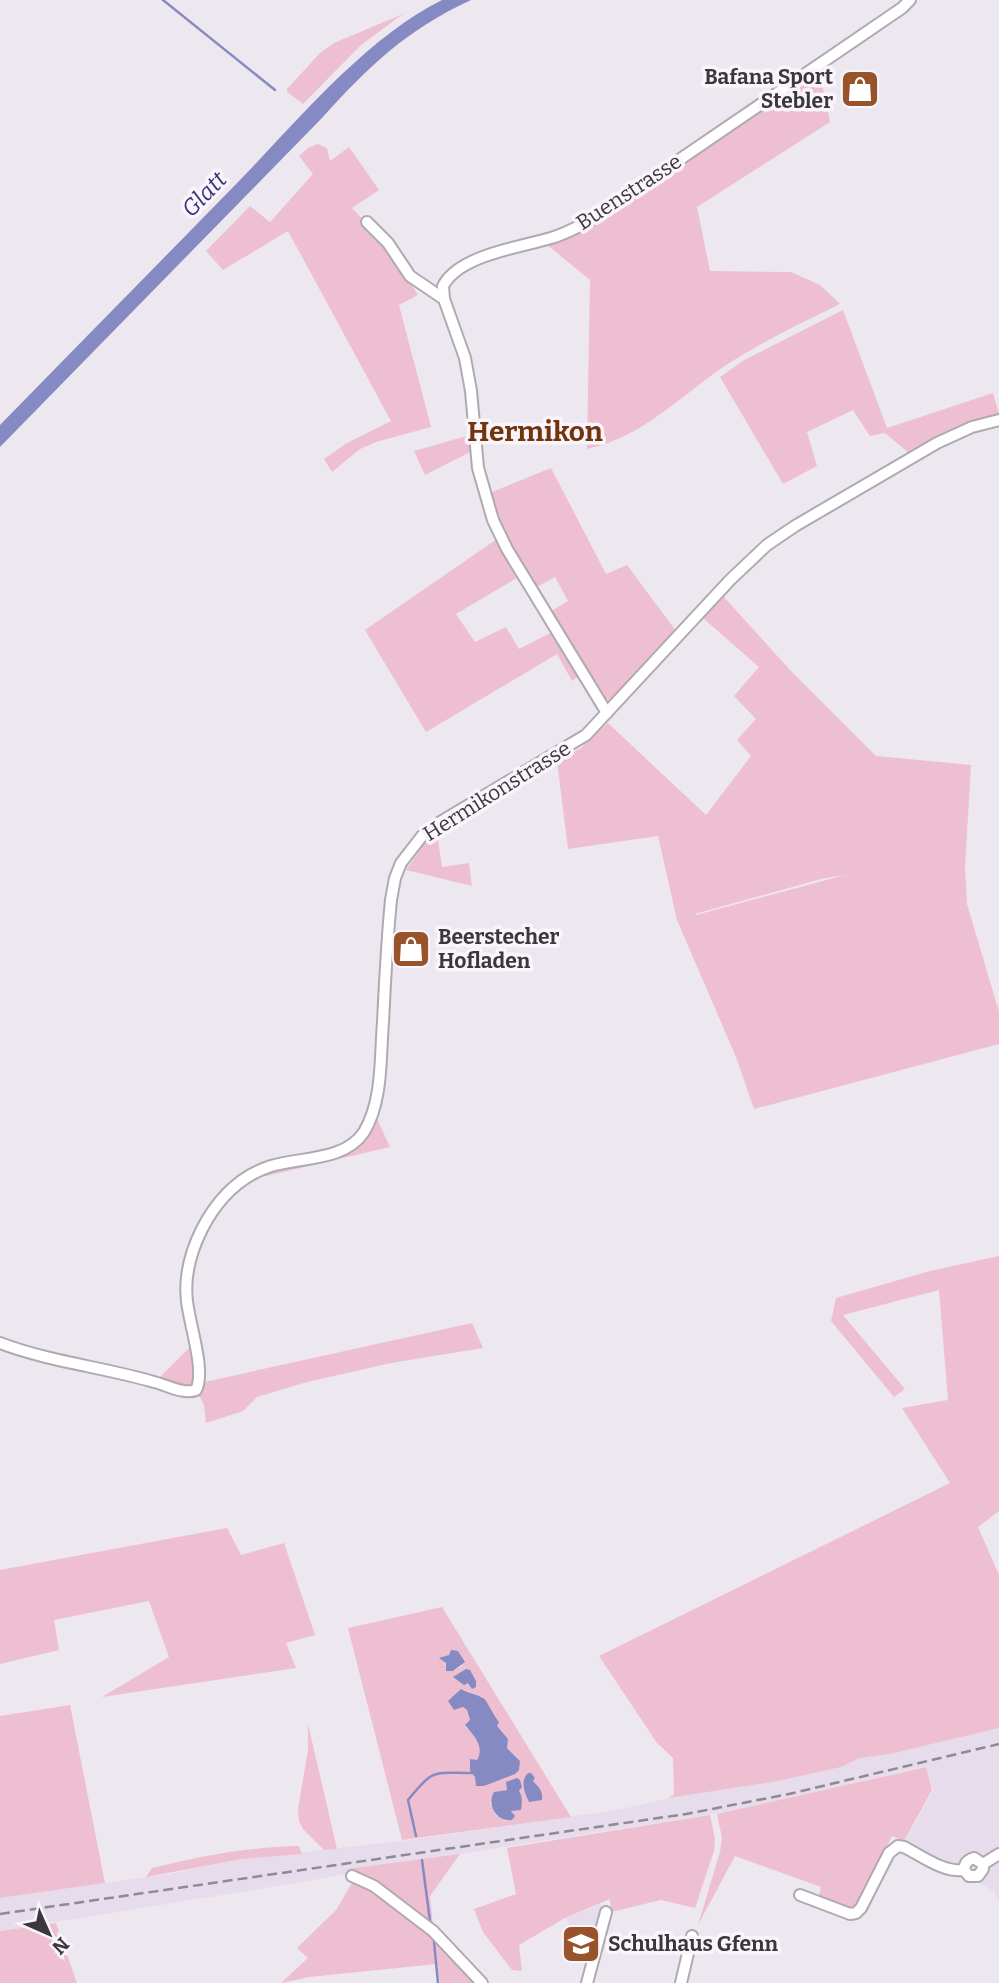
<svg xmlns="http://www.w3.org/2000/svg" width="999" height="1983" viewBox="0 0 999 1983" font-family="Bitter,serif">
<rect width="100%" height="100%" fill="#ede7ef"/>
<!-- built -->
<path fill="#e7dceb" d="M 999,1728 L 999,1903 L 994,1891 L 904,1843 L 933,1790 L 926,1766 L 738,1810 L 422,1860 L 308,1881 L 0,1931 L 0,1898 L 169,1874 L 242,1859 L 418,1839 L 622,1809 L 669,1798 L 778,1781 L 841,1767 L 860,1758 L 890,1754 Z
M 601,1904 L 604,1913 L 588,1963 L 564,1954 L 573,1934 L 566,1918 Z"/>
<!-- green -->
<path fill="#eebfd1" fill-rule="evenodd" d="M 403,14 L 361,45 L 303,104 L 287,92 L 287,89 L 320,53 L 334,43 Z
M 819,70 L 830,122 L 697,207 L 710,271 L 791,272 L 820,285 L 840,304 C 806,321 771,337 739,357 C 688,387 647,437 587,449 L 590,280 L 546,244 Z
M 318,144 L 327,148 L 330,161 L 349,147 L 379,190 L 352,208 L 387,245 L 418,295 L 399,305 L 431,427 L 376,442 L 360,449 L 332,472 L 324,459 L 347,443 L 391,421 L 288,231 L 223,270 L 206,251 L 250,206 L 270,222 L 313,174 L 299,156 L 308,148 Z
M 843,310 L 887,428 L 993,393 L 999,414 L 961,426 L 909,453 L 885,433 L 870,436 L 853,410 L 807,432 L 817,466 L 783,484 L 720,377 L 744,360 Z
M 470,435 L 472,451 L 425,475 L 414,451 Z
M 551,468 L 606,574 L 627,565 L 676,631 L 611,700 L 602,698 L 550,612 L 568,601 L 555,577 L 535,588 L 510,547 L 487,494 Z
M 497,539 L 520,576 L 456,614 L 475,642 L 506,627 L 519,649 L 554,631 L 579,676 L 572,681 L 557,654 L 426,732 L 365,630 Z
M 722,595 L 790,670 L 876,756 L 971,765 L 965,867 L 967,904 L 999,1012 L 999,1044 L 754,1109 L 736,1057 L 677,920 L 658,836 L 568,849 L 557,761 L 581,748 L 608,723 L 706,815 L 751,756 L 737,740 L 756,719 L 734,696 L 759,667 L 702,617 ZM 845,875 L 696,915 L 695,914 L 821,879 Z
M 437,833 L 442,867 L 469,863 L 472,886 L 406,870 L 425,843 Z
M 373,1110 L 390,1147 L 240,1182 L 255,1173 L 349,1147 Z
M 999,1256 L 999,1511 L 978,1527 L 999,1575 L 999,1728 L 890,1754 L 860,1758 L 841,1767 L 778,1781 L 669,1798 L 674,1794 L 673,1758 L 657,1743 L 599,1656 L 950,1483 L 902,1408 L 948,1400 L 939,1290 L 843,1315 L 905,1389 L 894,1397 L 831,1321 L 836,1298 L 930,1271 Z
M 472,1323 L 483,1348 L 391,1363 L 307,1382 L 257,1397 L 243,1411 L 206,1423 L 204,1405 L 196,1390 L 155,1382 L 194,1343 L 200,1383 Z
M 227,1528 L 241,1555 L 284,1543 L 315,1635 L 286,1643 L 296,1668 L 102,1697 L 169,1657 L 149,1601 L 54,1620 L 59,1650 L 0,1664 L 0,1570 Z
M 442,1607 L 571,1817 L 402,1840 L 348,1628 ZM 458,1651 L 462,1658 L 462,1666 L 453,1671 L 447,1671 L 445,1661 L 449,1655 ZM 461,1689 L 482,1697 L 490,1712 L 499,1722 L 497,1726 L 507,1748 L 520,1761 L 507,1777 L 490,1782 L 484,1786 L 470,1771 C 472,1763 477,1763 479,1756 C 484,1743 473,1734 465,1726 L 470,1720 L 467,1710 L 463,1707 ZM 507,1790 L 513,1810 L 507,1821 L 496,1815 L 490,1803 L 494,1792 Z
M 70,1705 L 105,1883 L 0,1898 L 0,1716 Z
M 308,1724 L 337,1849 L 324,1850 L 303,1829 L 299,1821 L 298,1809 L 308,1750 Z
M 926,1767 L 932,1790 L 904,1841 L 892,1836 L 858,1906 L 854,1906 L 851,1911 L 818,1898 L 821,1887 L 735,1856 L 698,1925 L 720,1852 L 722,1838 L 717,1814 Z
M 710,1815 L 715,1839 L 714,1851 L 695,1908 L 661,1900 L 611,1912 L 610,1899 L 565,1918 L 519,1945 L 522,1971 L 512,1970 L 483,1932 L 474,1909 L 516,1894 L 507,1848 Z
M 299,1846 L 302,1854 L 242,1859 L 146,1877 L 152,1868 C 200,1856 248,1847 299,1846 Z
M 460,1854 L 430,1896 L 433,1926 L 348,1874 L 347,1869 Z
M 359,1882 L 438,1939 L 478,1983 L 440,1983 L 437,1964 L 309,1977 L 281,1983 L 308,1958 L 297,1948 L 336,1910 L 352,1883 Z
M 56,1923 L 77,1983 L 0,1983 L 0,1931 Z"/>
<!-- water -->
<path fill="#858bc2" d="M 442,0 L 471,0 C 406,30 368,67 321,119 L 0,447 L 0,425 C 80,343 161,261 241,179 C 300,118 366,38 442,0 Z
M 451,1650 L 458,1651 L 465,1662 L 453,1671 L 446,1671 L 446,1663 L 439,1658 L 449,1655 Z
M 466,1669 L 470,1670 L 476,1681 L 476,1687 L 472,1689 L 468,1683 L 464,1685 L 453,1677 Z
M 461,1689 C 467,1693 477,1694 483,1698 C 487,1700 493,1715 499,1722 L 497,1726 L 508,1739 L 507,1748 L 520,1761 L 519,1770 L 515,1774 L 484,1786 L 476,1786 L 475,1777 L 470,1771 L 470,1759 L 477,1760 C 485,1746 474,1736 465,1725 L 470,1720 L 467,1710 L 463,1707 L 454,1710 L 448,1701 Z
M 528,1773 L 531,1773 L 535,1778 L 533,1781 C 539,1788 543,1790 542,1800 L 529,1802 C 524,1792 520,1781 528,1773 Z
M 517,1778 L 520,1780 L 522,1787 L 519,1791 C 523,1797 522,1803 521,1810 L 511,1811 L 515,1816 L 512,1820 C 497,1822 486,1805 494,1792 L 507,1790 L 506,1782 Z"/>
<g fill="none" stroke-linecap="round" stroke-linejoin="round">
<!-- stream -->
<path stroke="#858bc2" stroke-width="2.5" d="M 163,0 L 275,90
M 416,1836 L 408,1800 C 434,1768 432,1773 472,1773
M 422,1860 L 430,1921
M 434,1942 L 438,1983"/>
<!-- minor casing -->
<g stroke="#afaab1" stroke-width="14">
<path id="minor" d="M 367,222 L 388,243 L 410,276 L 444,299
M 607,713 L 507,549 L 493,520 L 478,468 L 471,391 L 465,358 L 444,299 L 443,286 C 459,255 521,247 551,238 C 565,234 578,227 591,220 L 902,8 L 910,0
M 0,1343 C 50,1362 103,1367 154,1382 C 167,1385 184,1395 196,1390 C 206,1371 189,1323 187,1301 C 184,1276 191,1251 202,1229 C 217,1200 240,1176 271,1166 C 301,1157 345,1161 364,1132 C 383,1101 380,1057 383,1022 C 385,981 387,940 391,900 L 395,878 L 401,863 L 422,836 L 437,824 L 586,735 L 730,580 L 767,545 L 795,526 L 937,443 L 972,427 L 999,420
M 983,1864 L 974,1858 C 967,1860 965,1863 964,1870 L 969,1876 L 978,1876 L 983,1869 L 983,1864 L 999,1854
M 352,1876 L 374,1886 L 433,1931 L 482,1983
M 800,1895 L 850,1914 L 856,1913 L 861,1908 L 889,1853 L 898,1846 L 904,1847 C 922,1856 944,1873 964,1870
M 587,1983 L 606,1912
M 681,1983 L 692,1936"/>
</g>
<!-- minor -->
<use href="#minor" stroke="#fff" stroke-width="10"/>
<!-- rail -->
<path stroke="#8e8a90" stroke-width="2.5" stroke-dasharray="10 5" stroke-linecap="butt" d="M 0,1914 L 686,1814 L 789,1794 L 999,1744"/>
</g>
<!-- icons -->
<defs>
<g id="shop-square" transform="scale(2.0125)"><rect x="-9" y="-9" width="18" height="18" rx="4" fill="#99532a" stroke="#faf4fc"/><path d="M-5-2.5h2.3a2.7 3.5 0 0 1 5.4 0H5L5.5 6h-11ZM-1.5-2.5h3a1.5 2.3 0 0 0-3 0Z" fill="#fff"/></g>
<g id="school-square" transform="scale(2.0125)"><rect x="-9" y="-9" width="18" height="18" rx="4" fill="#99532a" stroke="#faf4fc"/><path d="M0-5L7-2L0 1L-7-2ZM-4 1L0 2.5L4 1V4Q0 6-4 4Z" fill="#fff"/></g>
</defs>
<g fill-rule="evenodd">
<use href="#shop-square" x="860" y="89"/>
<use href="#shop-square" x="411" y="949"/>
<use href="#school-square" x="581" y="1944"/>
</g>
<g text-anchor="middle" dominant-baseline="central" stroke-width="7" stroke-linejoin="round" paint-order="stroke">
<!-- poi labels -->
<g font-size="21" font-weight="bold" fill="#3a383b" stroke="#faf4fc" text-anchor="start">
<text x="833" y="77" text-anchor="end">Bafana Sport<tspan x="833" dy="24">Stebler</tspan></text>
<text x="438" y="937">Beerstecher<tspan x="438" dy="24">Hofladen</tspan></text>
<text x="608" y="1944">Schulhaus Gfenn</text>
</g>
<!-- street labels -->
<g font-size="21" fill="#3a383b" stroke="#faf4fc">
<text transform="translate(629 192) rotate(-33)">Buenstrasse</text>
<text transform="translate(497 791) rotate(-32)">Hermikonstrasse</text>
</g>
<!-- water labels -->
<g font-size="23" font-style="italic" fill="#353479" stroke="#faf4fc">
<text transform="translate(204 194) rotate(-46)">Glatt</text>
</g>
<!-- district labels -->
<g font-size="28" font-weight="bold" fill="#71340b" stroke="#faf4fc">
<text x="535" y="431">Hermikon</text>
</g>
</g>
<!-- north arrow -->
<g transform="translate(49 1934) rotate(135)" stroke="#faf4fc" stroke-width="5" paint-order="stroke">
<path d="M0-5L12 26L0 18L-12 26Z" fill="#3a383b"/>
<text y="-10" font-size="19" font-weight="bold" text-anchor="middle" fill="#3a383b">N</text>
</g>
</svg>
